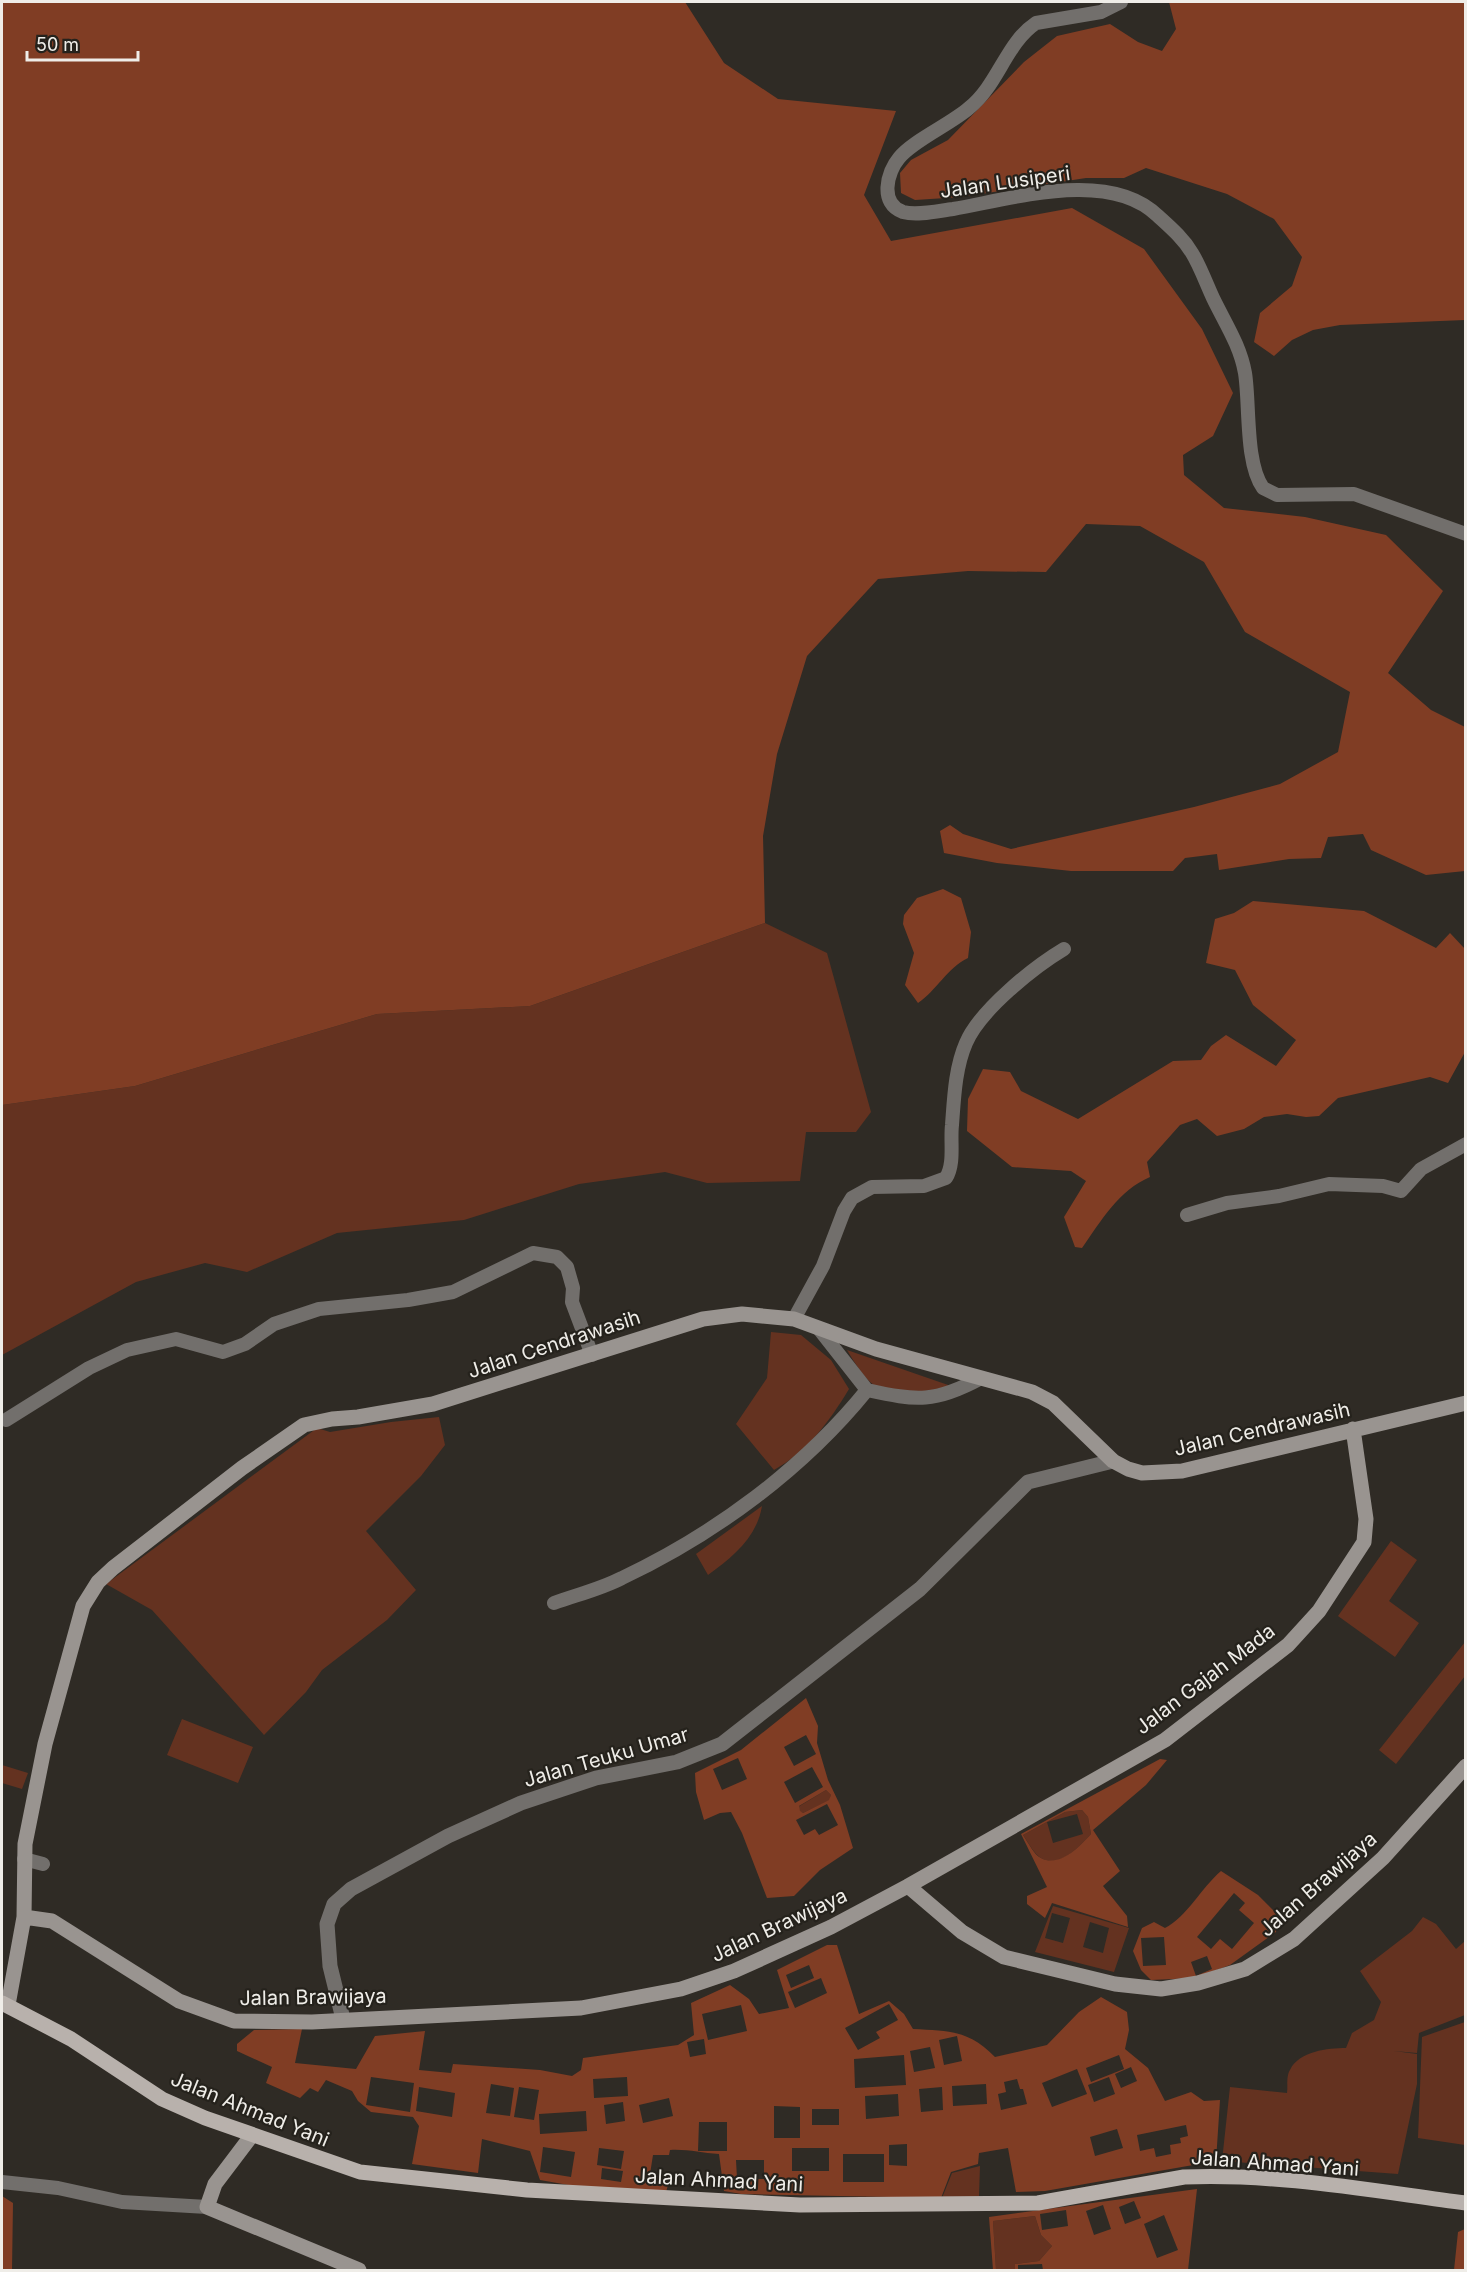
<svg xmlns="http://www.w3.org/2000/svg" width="1467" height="2272" viewBox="0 0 1467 2272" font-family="Inter,sans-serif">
<rect width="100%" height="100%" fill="#2f2b25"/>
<!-- green -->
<path fill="#643220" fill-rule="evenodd" d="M 765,923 L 827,953 L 871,1112 L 856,1132 L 806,1132 L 800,1181 L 707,1183 L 665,1172 L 579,1184 L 464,1220 L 337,1233 L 247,1272 L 205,1263 L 136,1282 L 2,1355 L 2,1105 L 135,1086 L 377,1014 L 530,1006 Z
M 771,1332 L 801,1335 L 831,1360 L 849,1389 C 829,1422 808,1451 774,1470 L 736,1424 L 767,1378 Z
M 847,1350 L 951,1386 C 930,1391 902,1396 881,1389 C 866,1383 855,1363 847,1350 Z
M 439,1417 L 445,1445 L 421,1476 L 366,1531 L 416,1590 L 387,1620 L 322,1670 L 306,1692 L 264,1735 L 152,1610 L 106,1584 L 317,1428 L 330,1432 L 391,1422 Z
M 762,1506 C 757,1537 733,1557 708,1575 L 696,1554 Z
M 1391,1541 L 1417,1560 L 1389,1601 L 1419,1623 L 1395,1657 L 1338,1616 Z
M 1465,1642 L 1465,1676 L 1396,1764 L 1379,1750 Z
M 182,1719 L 253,1747 L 238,1783 L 167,1755 Z
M 2,1765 L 28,1773 L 22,1789 L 2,1783 Z
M 826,1790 L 831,1795 L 830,1800 L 803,1813 L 800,1812 L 798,1807 Z
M 1082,1810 L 1088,1817 L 1091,1834 C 1080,1846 1060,1869 1041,1858 C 1034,1854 1028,1842 1023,1835 L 1065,1812 ZM 1077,1814 L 1083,1834 L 1053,1843 L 1047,1822 Z
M 1053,1906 L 1129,1928 L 1114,1972 L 1035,1952 ZM 1052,1913 L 1070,1918 L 1063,1943 L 1045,1938 ZM 1090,1922 L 1109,1928 L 1103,1953 L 1083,1947 Z
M 1423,1917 L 1436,1924 L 1456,1949 L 1465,1941 L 1465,2015 L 1419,2033 L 1417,2053 L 1394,2051 L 1417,2054 L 1417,2084 L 1398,2174 L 1222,2161 L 1230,2087 L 1287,2093 C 1288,2086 1286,2076 1290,2070 C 1299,2051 1328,2048 1346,2048 L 1352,2033 L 1374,2020 L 1381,2002 L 1360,1971 L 1412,1931 Z
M 1465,2022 L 1465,2145 L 1418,2138 L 1422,2037 Z
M 980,2166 L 979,2196 L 965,2199 L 942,2198 L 952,2173 Z
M 1035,2216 L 1041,2235 L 1052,2246 L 1039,2261 L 1015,2264 L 1015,2270 L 996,2270 L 993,2221 Z"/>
<!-- forest -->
<path fill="#803d24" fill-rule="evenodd" d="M 2,2 L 685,2 L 724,63 L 778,99 L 896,111 L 864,195 L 891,241 L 1072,208 L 1144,249 L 1202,329 L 1233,393 L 1213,436 L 1183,455 L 1184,475 L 1224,508 L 1305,517 L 1386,535 L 1443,591 L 1388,673 L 1431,710 L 1465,727 L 1465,871 L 1426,875 L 1371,850 L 1363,834 L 1328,837 L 1321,858 L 1289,859 L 1219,870 L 1217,854 L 1185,858 L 1173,871 L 1071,871 L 997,863 L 944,853 L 940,831 L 950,825 L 963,834 L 1011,849 L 1194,807 L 1280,784 L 1338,752 L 1350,692 L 1245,632 L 1204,562 L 1140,526 L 1086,524 L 1046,572 L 968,571 L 878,579 L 807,656 L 777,754 L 763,836 L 765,923 L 530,1006 L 377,1014 L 135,1086 L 2,1105 Z
M 1169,2 L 1465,2 L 1465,320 L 1340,325 L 1313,330 L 1292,340 L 1274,356 L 1254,342 L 1260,313 L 1292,286 L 1302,257 L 1274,219 L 1227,194 L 1146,168 L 1124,178 L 1086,178 L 961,197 L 915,200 L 901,193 L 900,173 L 911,160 L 948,140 L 1024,62 L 1057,36 L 1110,24 L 1138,42 L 1162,51 L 1176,29 Z
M 943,889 L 961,898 L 971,932 L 968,958 C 947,968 937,990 918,1003 L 905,985 L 914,953 L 903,924 L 904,915 L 917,898 Z
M 1253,901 L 1364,911 L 1436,948 L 1450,933 L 1465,949 L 1465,1052 L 1448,1083 L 1430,1077 L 1338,1098 L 1319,1116 L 1306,1117 L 1287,1114 L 1264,1117 L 1244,1129 L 1217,1136 L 1197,1119 L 1180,1125 L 1147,1162 L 1150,1177 C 1119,1190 1101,1221 1082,1248 L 1075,1247 L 1064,1217 L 1086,1181 L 1071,1171 L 1012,1167 L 967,1131 L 968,1099 L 983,1069 L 1010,1072 L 1021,1091 L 1078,1119 L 1173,1061 L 1201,1060 L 1211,1046 L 1226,1035 L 1276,1066 L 1296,1040 L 1253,1005 L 1235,970 L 1206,963 L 1215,919 L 1234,913 Z
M 806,1698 L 818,1726 L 817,1743 L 828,1780 L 840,1805 L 853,1848 L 820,1870 L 794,1896 L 767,1898 L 742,1833 L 731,1812 L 720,1813 L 704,1820 L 696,1792 L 695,1773 L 741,1750 ZM 806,1735 L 816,1754 L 794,1766 L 784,1747 ZM 738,1758 L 747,1779 L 722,1790 L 713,1769 ZM 812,1767 L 823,1787 L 795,1803 L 784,1782 ZM 826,1790 L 831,1795 L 829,1800 L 803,1813 L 800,1811 L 799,1806 ZM 827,1804 L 838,1825 L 819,1835 L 815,1829 L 804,1835 L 796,1820 Z
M 1160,1759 L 1167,1760 L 1146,1785 L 1093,1830 L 1120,1871 L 1103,1886 L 1127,1916 L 1128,1927 L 1052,1903 L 1045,1918 L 1027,1904 L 1027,1896 L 1047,1887 L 1021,1834 ZM 1082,1810 L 1088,1817 L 1091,1834 C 1080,1846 1060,1868 1041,1858 C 1034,1855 1028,1842 1023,1835 L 1065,1812 Z
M 1221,1871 L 1258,1895 L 1279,1916 L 1276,1932 L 1230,1965 L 1195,1978 L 1151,1980 L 1141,1970 L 1133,1951 L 1142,1928 L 1154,1922 L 1165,1928 C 1187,1917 1201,1888 1221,1871 ZM 1234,1893 L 1245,1903 L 1239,1910 L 1254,1923 L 1232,1949 L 1220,1939 L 1211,1949 L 1197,1937 ZM 1164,1937 L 1166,1965 L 1143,1966 L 1141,1938 ZM 1207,1956 L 1212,1969 L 1196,1976 L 1191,1962 Z
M 827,1945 L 837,1945 L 859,2014 L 889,2001 L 904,2014 L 913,2029 C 949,2031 969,2030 995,2057 L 1047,2045 L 1079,2012 L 1101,1997 L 1127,2012 L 1129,2030 L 1125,2049 L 1148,2068 L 1165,2101 L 1191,2092 L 1204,2101 L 1220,2100 L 1216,2161 L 1045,2191 L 1016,2192 L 1008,2148 L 979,2153 L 978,2164 L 951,2172 L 941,2198 L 741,2194 L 724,2191 L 719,2154 C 701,2153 688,2149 670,2150 L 669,2155 L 653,2155 L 650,2174 L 654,2179 L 663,2180 L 668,2185 L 666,2192 L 580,2187 L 540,2180 L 530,2151 L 482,2139 L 478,2173 L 412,2164 L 419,2126 L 413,2117 L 371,2112 L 358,2101 L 352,2091 L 326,2080 L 318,2092 L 310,2088 L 300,2098 L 266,2083 L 272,2067 L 237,2051 L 237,2044 L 254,2030 L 302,2029 L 295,2063 L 356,2069 L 375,2036 L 425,2031 L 419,2070 L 451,2073 L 453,2064 L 540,2070 L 572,2076 L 581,2070 L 583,2058 L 678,2045 L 694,2035 L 691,2003 L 730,1985 L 749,1999 L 759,2014 L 789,2008 L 777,1970 ZM 809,1965 L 814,1978 L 791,1988 L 786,1975 ZM 821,1978 L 827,1993 L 795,2008 L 788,1992 ZM 889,2004 L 898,2020 L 876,2032 L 880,2038 L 858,2050 L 845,2028 ZM 741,2005 L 747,2031 L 708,2040 L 702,2014 ZM 957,2036 L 962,2061 L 944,2065 L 939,2040 ZM 704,2039 L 706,2054 L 690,2057 L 687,2042 ZM 930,2047 L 935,2068 L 914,2072 L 910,2051 ZM 904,2055 L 906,2085 L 855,2088 L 854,2059 ZM 1119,2055 L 1124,2069 L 1091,2082 L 1086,2068 ZM 1131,2067 L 1137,2081 L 1121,2088 L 1115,2074 ZM 1077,2069 L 1087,2094 L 1052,2107 L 1042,2083 ZM 371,2077 L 414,2083 L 410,2112 L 366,2105 ZM 627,2077 L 628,2096 L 594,2098 L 593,2079 ZM 1109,2077 L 1115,2094 L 1094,2102 L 1088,2085 ZM 1017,2079 L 1020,2089 L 1023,2089 L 1027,2104 L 1001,2110 L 998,2094 L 1006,2092 L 1004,2082 ZM 491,2084 L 514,2088 L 510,2116 L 486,2113 ZM 986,2084 L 987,2104 L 953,2106 L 952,2086 ZM 419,2087 L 455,2093 L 452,2117 L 416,2111 ZM 519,2087 L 539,2090 L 534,2120 L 514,2117 ZM 942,2087 L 943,2110 L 921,2112 L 919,2089 ZM 898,2094 L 899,2116 L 866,2119 L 865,2096 ZM 669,2098 L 673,2116 L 643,2123 L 639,2105 ZM 623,2102 L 625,2121 L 606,2124 L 604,2105 ZM 774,2106 L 800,2107 L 800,2138 L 774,2138 ZM 812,2109 L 839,2109 L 839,2125 L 812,2125 ZM 586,2111 L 587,2131 L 540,2134 L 539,2114 ZM 699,2122 L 727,2122 L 727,2151 L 698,2151 ZM 1186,2125 L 1188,2136 L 1180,2138 L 1181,2143 L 1170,2145 L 1171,2154 L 1156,2157 L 1154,2148 L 1140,2151 L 1137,2135 ZM 1117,2129 L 1123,2148 L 1095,2156 L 1090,2137 ZM 907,2144 L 907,2166 L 889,2165 L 889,2145 ZM 543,2147 L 575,2152 L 571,2177 L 540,2172 ZM 599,2148 L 624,2151 L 621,2169 L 597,2165 ZM 792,2148 L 829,2148 L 829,2171 L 792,2171 ZM 843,2154 L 884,2154 L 884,2182 L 843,2182 ZM 736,2160 L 764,2160 L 764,2179 L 737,2179 ZM 602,2168 L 623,2171 L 621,2182 L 601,2179 Z
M 1197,2189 L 1188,2270 L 1043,2270 L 1042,2264 L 1018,2265 L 1018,2270 L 1015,2270 L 1015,2264 L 1039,2261 L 1052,2246 L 1041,2235 L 1035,2216 L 993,2221 L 996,2270 L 993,2270 L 989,2217 ZM 1134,2201 L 1141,2218 L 1125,2224 L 1119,2207 ZM 1103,2205 L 1111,2229 L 1094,2235 L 1086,2211 ZM 1066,2210 L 1068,2226 L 1042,2230 L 1040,2214 ZM 1164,2215 L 1178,2250 L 1157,2258 L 1144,2224 Z
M 2,2196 L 13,2203 L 12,2270 L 2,2270 Z
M 1465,2229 L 1465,2270 L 1454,2270 L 1458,2232 Z"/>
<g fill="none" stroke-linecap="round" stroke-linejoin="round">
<!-- minor -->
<path stroke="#726f6c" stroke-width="14" d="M 1121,2 L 1101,12 L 1036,23 C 1006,43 998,85 969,108 C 951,124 912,141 899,158 C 887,172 879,204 903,212 C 917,216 938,211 953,209 C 1012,199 1109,168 1158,216 C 1170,227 1183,238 1192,253 C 1200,266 1206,283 1213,298 C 1225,323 1240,345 1245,373 C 1250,404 1245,463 1263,488 L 1277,495 L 1354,494 L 1466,534
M 1187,1215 L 1227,1203 L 1279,1196 L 1329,1184 L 1383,1186 L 1401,1191 L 1421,1169 L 1466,1144
M 794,1319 L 823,1266 L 844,1211 L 852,1198 L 872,1187 L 924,1186 L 946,1178 C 955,1163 950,1142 952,1125 C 954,1099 955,1068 966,1043 C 980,1010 1034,967 1064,949
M 819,1329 L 867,1390 C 917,1401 935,1403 981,1378
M 6,1420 L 89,1368 L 127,1350 L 176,1339 L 223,1352 L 245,1344 L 274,1324 L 319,1309 L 408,1300 L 453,1292 L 533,1253 L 557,1257 L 567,1267 L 573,1288 L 572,1302 L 592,1355
M 554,1603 C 576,1595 601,1589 622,1578 C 715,1534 803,1469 867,1390
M 24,1859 L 43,1864
M 2,2182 L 58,2188 L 122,2202 L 207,2207"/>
<!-- tertiary -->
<path stroke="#726f6c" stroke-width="15" d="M 343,2019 L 330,1966 L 327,1924 L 334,1904 L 351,1889 L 448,1836 L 521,1803 L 596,1778 L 677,1762 L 722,1744 L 920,1589 L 1028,1482 L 1113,1461"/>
<!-- secondary -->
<path stroke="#999490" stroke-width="15" d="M 908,1886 L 962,1932 L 1004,1957 L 1115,1984 L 1161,1989 L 1198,1983 L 1245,1969 L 1294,1939 L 1383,1858 L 1466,1766
M 24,1917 L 52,1921 L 179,2001 L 234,2021 L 312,2022 L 581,2008 L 681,1989 L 734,1971 L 831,1927 L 908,1886 L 1165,1740 L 1288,1645 L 1319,1611 L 1364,1542 L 1366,1519 L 1353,1429
M 8,2005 L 24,1917 L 25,1844 L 45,1744 L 83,1606 L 98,1582 L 113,1568 L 242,1468 L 304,1425 L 332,1419 L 358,1417 L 433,1404 L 703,1319 L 742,1314 L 794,1319 L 876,1349 L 1032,1392 L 1053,1403 L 1113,1461 L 1128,1469 L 1142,1473 L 1182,1471 L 1466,1403
M 252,2135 L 215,2184 L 207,2207 L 359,2270"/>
<!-- primary -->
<path stroke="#b8b1ac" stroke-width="15" d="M 2,2003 L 71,2039 L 162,2099 L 205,2118 L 360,2172 L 527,2190 L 800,2205 L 1038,2203 L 1184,2177 C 1277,2173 1373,2191 1466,2203"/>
</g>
<g text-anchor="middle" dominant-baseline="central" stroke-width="4.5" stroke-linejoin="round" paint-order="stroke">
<!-- street labels -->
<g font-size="20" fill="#efede8" stroke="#25221c">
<text transform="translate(1005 182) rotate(-8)">Jalan Lusiperi</text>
<text transform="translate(554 1344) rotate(-18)">Jalan Cendrawasih</text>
<text transform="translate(1262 1429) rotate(-13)">Jalan Cendrawasih</text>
<text transform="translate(1205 1679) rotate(-37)">Jalan Gajah Mada</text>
<text transform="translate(606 1757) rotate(-16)">Jalan Teuku Umar</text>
<text transform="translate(1318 1884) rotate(-41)">Jalan Brawijaya</text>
<text transform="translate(779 1925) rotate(-25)">Jalan Brawijaya</text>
<text transform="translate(313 1997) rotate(-1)">Jalan Brawijaya</text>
<text transform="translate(250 2109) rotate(22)">Jalan Ahmad Yani</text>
<text transform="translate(1275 2163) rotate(4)">Jalan Ahmad Yani</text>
<text transform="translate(719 2180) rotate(3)">Jalan Ahmad Yani</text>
</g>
</g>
<!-- border -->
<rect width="1467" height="2272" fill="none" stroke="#efede8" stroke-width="6"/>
<!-- scale -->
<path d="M27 51v9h111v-9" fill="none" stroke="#efede8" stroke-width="3"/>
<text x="36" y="51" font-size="18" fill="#efede8" stroke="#25221c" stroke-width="4.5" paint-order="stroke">50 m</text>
</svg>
